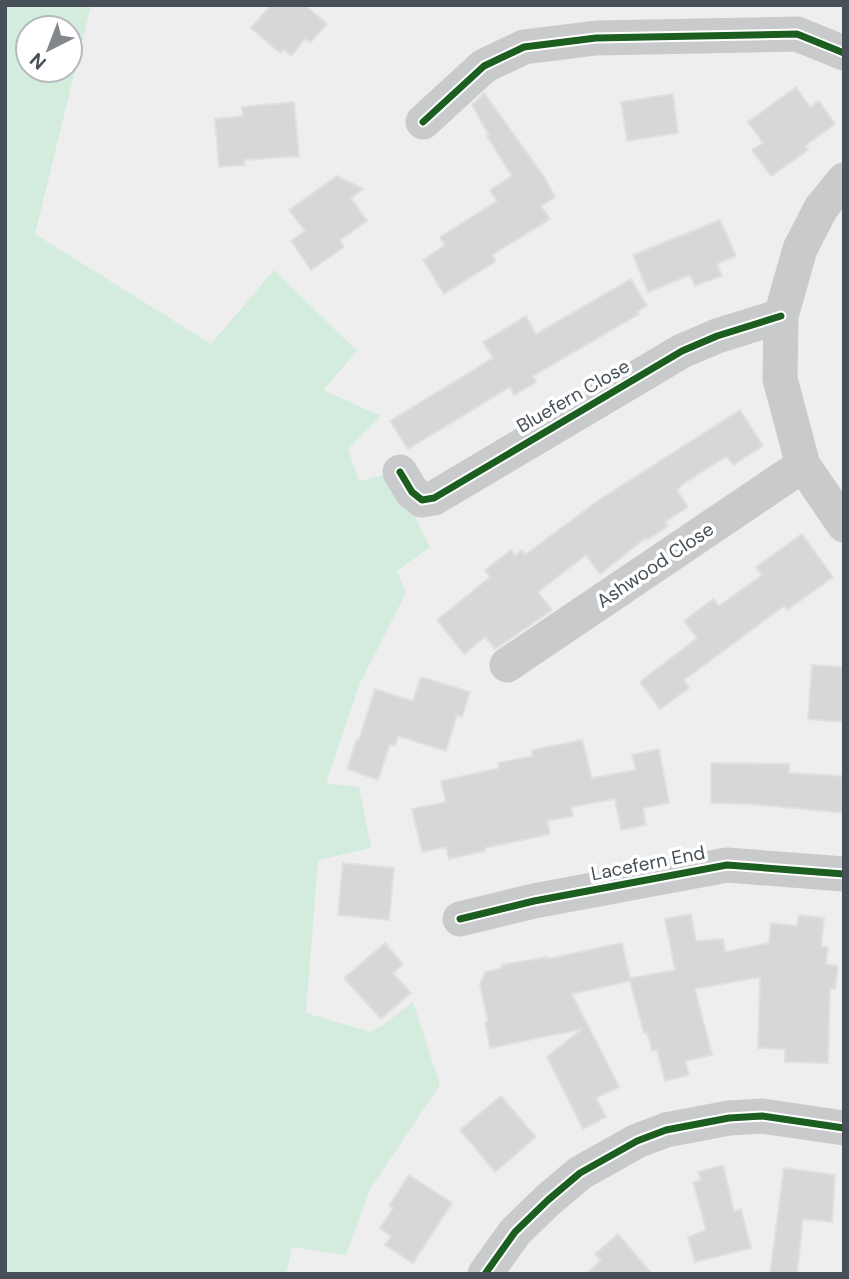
<svg xmlns="http://www.w3.org/2000/svg" width="849" height="1279" viewBox="0 0 849 1279" font-family="'DM Sans',sans-serif">
<rect width="100%" height="100%" fill="#eee"/>
<!-- green -->
<path fill="#d4ecdd" fill-rule="evenodd" d="M 5,5 L 91,5 L 35,234 L 211,344 L 274,270 L 357,351 L 323,390 L 381,416 L 348,449 L 359,481 L 393,473 L 430,547 L 397,571 L 406,593 L 360,683 L 326,783 L 359,787 L 371,848 L 318,860 L 306,1013 L 371,1032 L 383,1025 L 413,1002 L 440,1085 L 370,1189 L 346,1255 L 292,1247 L 286,1274 L 5,1274 ZM 28,28 L 70,28 L 70,70 L 28,70 Z"/>
<!-- building -->
<path fill="#d7d7d8" stroke="#dfe0e1" stroke-width="2" d="M 271,5 L 305,5 L 327,24 L 310,43 L 305,39 L 291,56 L 284,49 L 280,53 L 251,28 Z
M 796,87 L 810,107 L 819,101 L 835,124 L 805,146 L 808,150 L 771,176 L 752,150 L 763,143 L 748,122 Z
M 484,93 L 545,178 L 555,197 L 541,206 L 550,219 L 492,255 L 496,261 L 444,294 L 423,260 L 445,245 L 440,237 L 497,201 L 490,190 L 512,176 L 487,136 L 489,135 L 472,105 Z
M 673,94 L 678,133 L 627,141 L 621,102 Z
M 294,102 L 299,156 L 244,160 L 244,165 L 219,167 L 215,119 L 243,116 L 242,107 Z
M 337,176 L 363,189 L 351,198 L 367,221 L 340,240 L 344,247 L 311,270 L 291,241 L 305,231 L 289,210 Z
M 720,220 L 736,256 L 717,264 L 722,276 L 695,286 L 690,275 L 648,292 L 633,255 Z
M 631,279 L 647,306 L 637,312 L 639,314 L 533,376 L 536,382 L 514,395 L 510,387 L 408,449 L 390,421 L 493,358 L 483,342 L 526,316 L 536,334 Z
M 740,410 L 763,446 L 733,465 L 727,456 L 683,484 L 677,490 L 688,507 L 665,522 L 668,526 L 647,540 L 646,538 L 600,574 L 586,555 L 538,592 L 552,610 L 495,649 L 485,637 L 464,654 L 437,620 L 490,577 L 485,570 L 511,550 L 515,556 L 522,550 L 525,555 L 596,502 Z
M 802,534 L 833,577 L 787,610 L 784,606 L 684,680 L 689,688 L 660,709 L 640,682 L 697,638 L 684,621 L 713,599 L 719,606 L 762,575 L 756,567 Z
M 812,665 L 844,667 L 844,722 L 808,719 Z
M 421,677 L 470,692 L 462,717 L 457,715 L 446,751 L 398,736 L 395,746 L 390,744 L 378,780 L 347,769 L 357,739 L 359,740 L 375,689 L 413,701 Z
M 582,740 L 592,778 L 636,770 L 632,755 L 659,749 L 669,803 L 643,808 L 646,825 L 621,830 L 615,799 L 571,807 L 573,816 L 547,821 L 550,834 L 485,848 L 485,851 L 449,859 L 446,847 L 422,852 L 412,809 L 446,802 L 441,781 L 499,768 L 498,763 L 533,756 L 532,750 Z
M 711,763 L 789,764 L 789,773 L 844,776 L 844,813 L 751,804 L 711,803 Z
M 343,863 L 394,868 L 389,920 L 338,915 Z
M 691,914 L 696,941 L 723,939 L 725,952 L 769,943 L 771,923 L 797,926 L 799,915 L 824,918 L 821,947 L 828,947 L 826,964 L 838,966 L 835,989 L 830,988 L 828,1063 L 785,1062 L 785,1049 L 758,1048 L 760,977 L 695,989 L 712,1055 L 685,1061 L 689,1075 L 665,1081 L 657,1050 L 652,1051 L 647,1032 L 644,1033 L 630,981 L 572,994 L 619,1087 L 596,1098 L 606,1117 L 583,1129 L 547,1057 L 582,1029 L 490,1048 L 485,1023 L 488,1022 L 480,985 L 485,972 L 502,968 L 501,965 L 547,957 L 547,959 L 622,943 L 630,978 L 675,970 L 665,919 Z
M 385,943 L 403,964 L 393,973 L 411,993 L 381,1019 L 344,978 Z
M 501,1096 L 536,1137 L 495,1172 L 460,1130 Z
M 723,1165 L 734,1211 L 741,1209 L 751,1248 L 695,1262 L 688,1237 L 706,1230 L 693,1182 L 701,1180 L 698,1172 Z
M 784,1168 L 835,1175 L 832,1222 L 803,1219 L 797,1274 L 770,1274 Z
M 409,1175 L 452,1203 L 413,1263 L 385,1245 L 391,1236 L 380,1228 L 393,1208 L 389,1206 Z
M 618,1234 L 652,1274 L 586,1274 L 601,1260 L 595,1254 Z"/>
<g fill="none" stroke-linecap="round" stroke-linejoin="round">
<!-- minor -->
<path stroke="#c8cacc" stroke-width="35" d="M 423,122 L 484,66 L 524,47 L 596,38 L 797,34 L 844,53
M 844,180 L 821,208 L 800,249 L 781,316 L 780,379 L 803,465 L 844,525
M 400,472 L 412,492 L 422,500 L 434,498 L 682,351 L 717,336 L 781,316
M 507,665 L 803,465
M 460,919 L 534,901 L 727,865 L 844,874
M 485,1274 L 515,1232 L 548,1200 L 580,1173 L 637,1141 L 666,1130 L 729,1118 L 762,1116 L 844,1128"/>
<!-- cycleway casing -->
<g stroke="#fff" stroke-width="11">
<path id="cycleway" d="M 423,122 L 484,66 L 524,47 L 596,38 L 797,34 L 844,53
M 400,472 L 412,492 L 422,500 L 434,498 L 682,351 L 717,336 L 781,316
M 460,919 L 534,901 L 727,865 L 844,874
M 485,1274 L 515,1232 L 548,1200 L 580,1173 L 637,1141 L 666,1130 L 729,1118 L 762,1116 L 844,1128"/>
</g>
<!-- cycleway -->
<use href="#cycleway" stroke="#1b5e20" stroke-width="7"/>
</g>
<g text-anchor="middle" dominant-baseline="central" stroke-width="7" stroke-linejoin="round" paint-order="stroke">
<!-- street labels -->
<g font-size="19" fill="#475058" stroke="#fff">
<text transform="translate(573 396) rotate(-30)">Bluefern Close</text>
<text transform="translate(655 565) rotate(-34)">Ashwood Close</text>
<text transform="translate(648 863) rotate(-11)">Lacefern End</text>
</g>
</g>
<!-- border -->
<rect width="849" height="1279" fill="none" stroke="#475058" stroke-width="14"/>
<!-- north arrow -->
<g transform="translate(49 49) rotate(222)"><circle r="33" fill="#ffffff" stroke="#b5b9bc" stroke-width="2"/>
<path d="M0-5L12 26L0 18L-12 26Z" fill="#81878c"/>
<text y="-10" font-size="19" font-weight="bold" text-anchor="middle" fill="#475058">N</text>
</g>
</svg>
